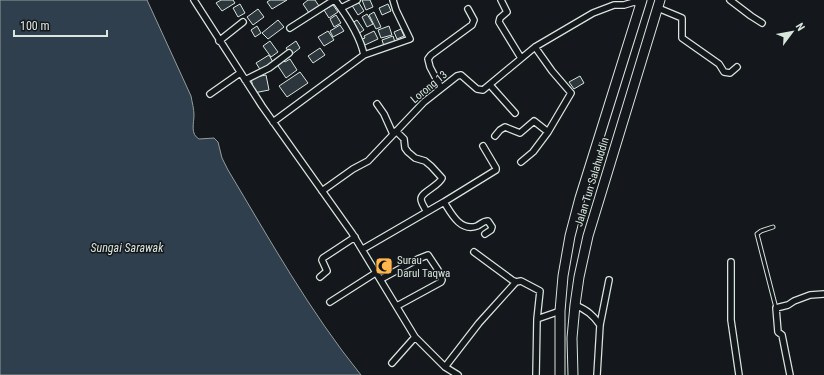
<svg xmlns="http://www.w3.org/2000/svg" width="824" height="375" viewBox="0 0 824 375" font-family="'Roboto Condensed',sans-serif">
<rect width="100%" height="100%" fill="#14181c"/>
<!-- water -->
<path fill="#2f3f4d" stroke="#939e99" d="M 0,0 L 147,0 L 191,96 C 192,102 194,109 194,115 C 194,123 190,134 199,139 L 214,138 L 218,142 L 222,158 L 228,170 C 270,240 310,312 361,375 L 0,375 Z"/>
<!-- building -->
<path fill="#2c363c" stroke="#d8e6dc" d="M 221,0 L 233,0 L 235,3 L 222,11 L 216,3 Z
M 270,0 L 287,0 L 272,9 L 267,2 Z
M 308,0 L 315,0 L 319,6 L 309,13 L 303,4 Z
M 362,0 L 370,0 L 373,7 L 366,10 Z
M 355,2 L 356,4 L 359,3 L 364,11 L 358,15 L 351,4 Z
M 240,4 L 245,13 L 238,17 L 233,8 Z
M 388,4 L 391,11 L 382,15 L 379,8 Z
M 333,5 L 338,12 L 329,18 L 324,10 Z
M 258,9 L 264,17 L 253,25 L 247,17 Z
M 374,12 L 381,27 L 376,29 L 369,15 Z
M 367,14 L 373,24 L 367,27 L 362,17 Z
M 336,15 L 341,23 L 334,27 L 330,19 Z
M 278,20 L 284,27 L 268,39 L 262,33 Z
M 357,20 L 364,30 L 358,34 L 352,23 Z
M 340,25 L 344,31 L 333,37 L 330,31 Z
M 257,26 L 261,33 L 255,37 L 251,30 Z
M 389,26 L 392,35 L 381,38 L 378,30 Z
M 401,29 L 404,36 L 397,39 L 394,32 Z
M 328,31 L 334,40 L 324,46 L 318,37 Z
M 374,31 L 378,39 L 365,45 L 362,39 L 365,38 L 364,36 Z
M 393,36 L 395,42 L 384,46 L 382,40 Z
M 270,41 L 278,52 L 271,57 L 263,46 Z
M 296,41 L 300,48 L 291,55 L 286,48 Z
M 320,48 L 325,55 L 313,63 L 308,56 Z
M 269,55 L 274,64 L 261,71 L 256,63 Z
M 290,59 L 297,70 L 286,78 L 278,66 L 280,64 L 279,63 L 283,60 L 285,62 Z
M 300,72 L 308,83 L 287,97 L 279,86 Z
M 266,75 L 269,90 L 254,93 L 251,78 Z
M 580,76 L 584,83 L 574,89 L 569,82 Z"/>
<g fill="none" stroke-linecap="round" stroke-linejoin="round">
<!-- service casing -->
<g stroke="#d8e6dc" stroke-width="5">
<path id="service" d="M 773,227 L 761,231 L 757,234 L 776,308"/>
</g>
<!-- minor casing -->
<g stroke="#d8e6dc" stroke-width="8">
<path id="minor" d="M 194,0 L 262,106 L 352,233 L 415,337 L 445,367 L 458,375
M 335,0 C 347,16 360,35 364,55
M 501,0 L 507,12 L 500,18 L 499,22 L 521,58
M 730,0 L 751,16 L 762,23
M 341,8 L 357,0
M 658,8 L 682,18 L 682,38 L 719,64 L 724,72 L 730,73 L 737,67
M 290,28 L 334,0
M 219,41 L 243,22
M 245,80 L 269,68 L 289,53
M 490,85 L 515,113
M 441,88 L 430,67 L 428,59 L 431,55 L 472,25 L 474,20 L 468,9
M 210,94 L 240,73
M 377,104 L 384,114 L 393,134
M 273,122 L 364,55 L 410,39 L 396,10 L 393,0
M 396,131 L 404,139 L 405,148 L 408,152 L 415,158 L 425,161 L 431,166 L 442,178 C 439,186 421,192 421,199 C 421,203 425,208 427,212
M 495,136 L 500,130 L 505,127 L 520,133 L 534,121 L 548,132
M 521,162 L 533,152 L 548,132 L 571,93 L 552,71 L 535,47
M 322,191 L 353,169 L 368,161 L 424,102 L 457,76 L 461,75 L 477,89 L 483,90 L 535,47 L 593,13 L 614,5 L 624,5 L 634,2 L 641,4
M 444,202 C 451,213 460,232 477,226 C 481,224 483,221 488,221 L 492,227 L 491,230 L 485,234
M 363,249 L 444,202 L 496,170 L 496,168 L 483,146
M 474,252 L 512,280 L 516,282 L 521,281 L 540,291 L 537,319
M 731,262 L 731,320 L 739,375
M 320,277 L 327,271 L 322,260 L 323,258 L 355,237
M 381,279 L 418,259 L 428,255 L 438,270 L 442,280 L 441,282 L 397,306
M 330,302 L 377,272
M 575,305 C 587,310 593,315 600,325
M 392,363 L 415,337
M 445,367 L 479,323 L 516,282
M 536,375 L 537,319 L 560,311
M 597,375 L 600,325 L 609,280
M 790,375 L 782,335 L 778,332 L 776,308 L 788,305 L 794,301 L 810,295 L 824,294"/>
</g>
<!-- trunk casing -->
<g stroke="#d8e6dc" stroke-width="11">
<path id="trunk" d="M 560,375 L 560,311 L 563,276 L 570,236 L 580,198 L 642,0
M 573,375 L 572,338 L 575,305 L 579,277 L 588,236 L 660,0"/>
</g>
<!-- service -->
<use href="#service" stroke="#14181c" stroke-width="3"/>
<!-- minor -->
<use href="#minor" stroke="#14181c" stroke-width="5.5"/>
<!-- trunk -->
<use href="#trunk" stroke="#14181c" stroke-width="9"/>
</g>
<!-- icons -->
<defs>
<g id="mosque-square" transform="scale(0.9)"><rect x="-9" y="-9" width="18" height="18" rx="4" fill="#ffb74d" stroke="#14181c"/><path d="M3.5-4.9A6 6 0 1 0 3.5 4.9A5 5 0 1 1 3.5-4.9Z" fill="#111"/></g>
</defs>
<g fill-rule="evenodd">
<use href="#mosque-square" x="384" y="266"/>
</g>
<g text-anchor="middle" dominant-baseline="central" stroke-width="3" stroke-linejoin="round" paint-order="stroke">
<!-- street labels -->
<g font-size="11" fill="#d8e6dc" stroke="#14181c">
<text transform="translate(429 87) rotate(-40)">Lorong 13</text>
<text transform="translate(592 182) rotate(-73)">Jalan Tun Salahuddin</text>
</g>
<!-- poi labels -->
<g font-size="11" fill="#d8e6dc" stroke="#14181c" text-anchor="start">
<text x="397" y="260">Surau<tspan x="397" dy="13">Darul Taqwa</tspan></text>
</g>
<!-- water labels -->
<g font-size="12" font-style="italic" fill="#d8e6dc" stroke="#14181c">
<text x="127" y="248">Sungai Sarawak</text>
</g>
</g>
<!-- north arrow -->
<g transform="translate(792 32) rotate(58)" stroke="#14181c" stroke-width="3" paint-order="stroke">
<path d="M0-3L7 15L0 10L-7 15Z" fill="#d8e6dc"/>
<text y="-6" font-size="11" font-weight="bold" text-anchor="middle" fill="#d8e6dc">N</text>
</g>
<!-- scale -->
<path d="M14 30v6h93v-6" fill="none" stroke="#d8e6dc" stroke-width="2"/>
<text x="20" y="30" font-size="12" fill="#d8e6dc" stroke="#14181c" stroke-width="3" paint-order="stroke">100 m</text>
</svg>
